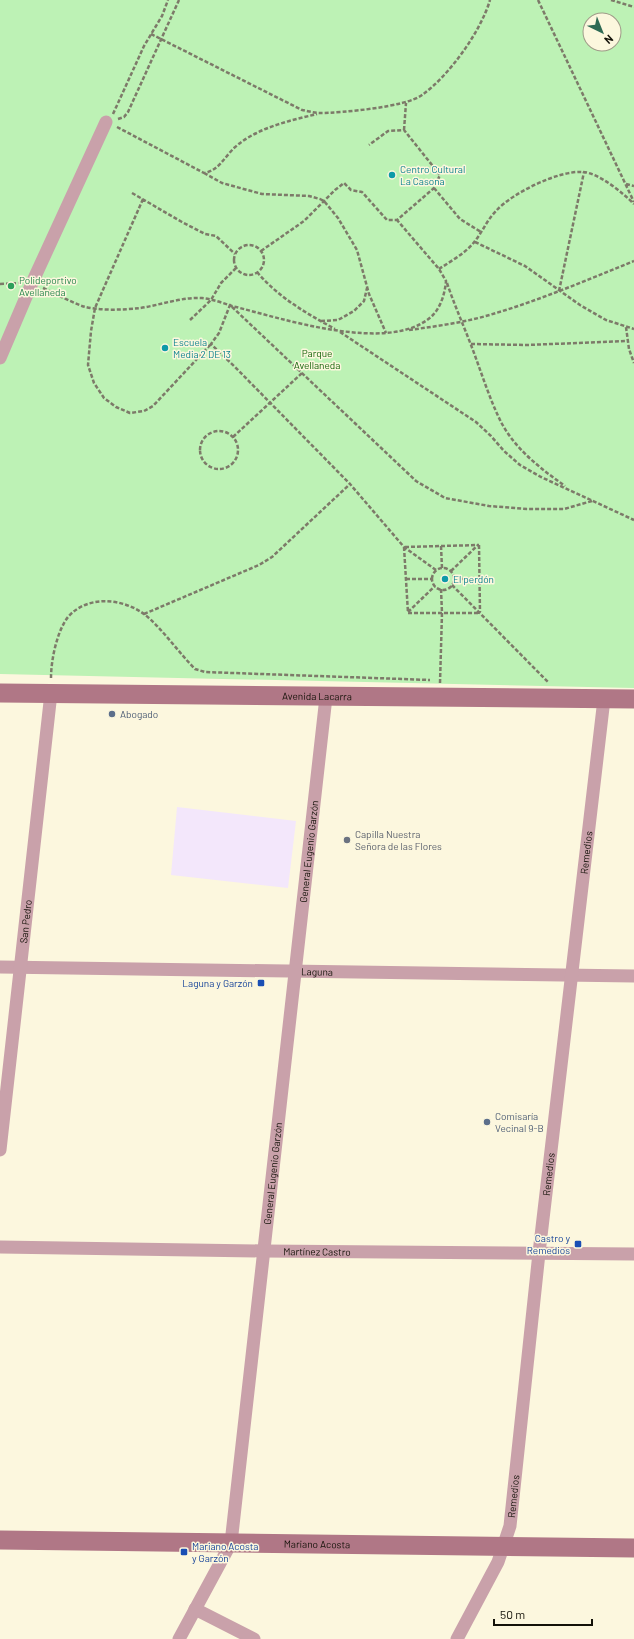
<svg xmlns="http://www.w3.org/2000/svg" width="634" height="1639" viewBox="0 0 634 1639" font-family="Barlow,sans-serif">
<rect width="100%" height="100%" fill="#fcf7de"/>
<!-- education -->
<path fill="#f3e7fb" d="M 177,807 L 296,821 L 288,888 L 171,875 Z"/>
<!-- green -->
<path fill="#bdf2b5" fill-rule="evenodd" d="M 0,0 L 634,0 L 634,688 L 0,674 ZM 590,20 L 614,20 L 614,44 L 590,44 Z"/>
<g fill="none" stroke-linecap="round" stroke-linejoin="round">
<!-- path -->
<path stroke="#7d7a69" stroke-width="2.5" stroke-dasharray="4 2" stroke-linecap="butt" d="M 538,0 L 634,202
M 611,0 L 634,7
M 151,34 L 302,110 C 308,111 314,113 320,113 C 341,113 406,107 422,95 C 449,76 481,31 490,0
M 113,114 L 144,46 L 162,16 L 168,0
M 118,119 L 124,117 L 128,112 L 179,0
M 117,127 L 204,173 C 218,171 224,158 234,148 C 256,128 288,121 317,114
M 404,130 L 406,103
M 204,173 L 222,183 L 262,194 L 309,196 L 320,199 L 324,201 L 338,218 L 357,250 L 369,294 L 386,333
M 626,184 L 634,186
M 434,188 L 460,219 L 481,232
M 132,193 L 182,222 L 205,234 L 216,236 L 235,254
M 143,199 L 95,308 L 91,331 L 88,365 L 94,383 L 104,398 L 116,407 L 130,413 L 144,411 L 153,406 L 211,344
M 475,242 L 525,266 L 580,305 L 606,320 L 634,329
M234 260a15 15 0 1 1 30 0a15 15 0 1 1-30 0Z
M 261,251 L 304,221 L 335,190 L 344,183 L 351,190 L 362,192 L 387,220 L 397,220 L 434,188 L 440,175 L 404,130 L 388,131 L 369,145
M 439,269 C 451,261 466,253 475,241 C 483,231 487,220 496,211 C 512,193 559,170 583,172 C 599,173 623,193 634,204
M 257,272 C 279,298 306,313 335,329
M 447,283 C 454,304 463,324 471,345 C 481,371 489,398 501,422 C 515,449 541,469 565,486
M 0,284 L 19,283
M 43,288 C 56,294 69,301 82,306 C 98,311 123,310 140,308 C 161,305 181,297 202,298 C 212,299 223,303 232,306 C 281,318 390,355 432,316 C 441,307 445,293 446,281 L 439,269 L 397,220
M 559,291 L 584,172
M 190,320 L 211,300 L 221,283 L 236,268
M 321,321 L 338,320 L 354,311 L 364,301 L 367,288
M 626,327 L 629,349 L 634,363
M 409,330 C 438,326 468,322 496,313 C 543,299 589,279 634,261
M 340,332 L 476,422 L 491,436 L 504,451 L 520,465 L 541,477 L 634,520
M 471,344 L 526,345 L 628,341
M200 450a19 19 0 1 1 38 0a19 19 0 1 1-38 0Z
M 233,437 L 302,373
M 479,545 L 480,612
M 441,546 L 442,568
M 404,547 L 408,613
M 405,547 L 479,545
M432 579a11 11 0 1 1 22 0a11 11 0 1 1-22 0Z
M 436,570 L 404,547 L 350,484 L 235,367 L 211,344 L 219,333 L 230,305 L 416,481 L 445,498 L 489,506 L 527,509 L 564,509 L 592,501
M 451,571 L 478,545
M 406,579 L 432,579
M 454,579 L 479,579
M 452,585 L 549,683
M 408,612 L 435,586
M 408,613 L 480,613
M 144,614 L 259,565 L 272,557 L 350,484
M 51,678 C 51,660 57,631 68,617 C 87,595 122,598 144,614 C 161,627 179,653 195,669 L 205,672 L 430,680
M 440,683 L 442,613 L 441,589"/>
<!-- street -->
<g stroke="#c9a1aa" stroke-width="13">
<path d="M 0,358 L 32,283 L 106,122"/>
<path id="s1" d="M 0,967 L 634,976"/>
<path id="s2" d="M 0,1150 L 51,693"/>
<path id="s3" d="M 0,1247 L 264,1251 L 634,1254"/>
<path d="M 195,1609 L 254,1639"/>
<path id="s4" d="M 179,1639 L 231,1543 L 326,697"/>
<path id="s5" d="M 457,1639 L 498,1562 L 510,1526 L 539,1253 L 604,699"/>
</g>
<!-- secondary -->
<g stroke="#b07786" stroke-width="19">
<path id="s6" d="M 0,693 L 634,699"/>
<path id="s7" d="M 0,1540 L 634,1548"/>
</g>
</g>
<!-- markers -->
<g fill="#0f9aa8" stroke="#fcf7de" stroke-width="1.5">
<circle cx="392" cy="175" r="4"/>
<circle cx="165" cy="348" r="4"/>
<circle cx="445" cy="579" r="4"/>
</g>
<circle fill="#2e9e5b" stroke="#fcf7de" stroke-width="1.5" cx="11" cy="286" r="4"/>
<g fill="#5c6f8a" stroke="#fcf7de" stroke-width="1.5">
<circle cx="112" cy="714" r="4"/>
<circle cx="487" cy="1122" r="4"/>
</g>
<circle fill="#6b7280" stroke="#fcf7de" stroke-width="1.5" cx="347" cy="840" r="4"/>
<g fill="#1a4fb4" stroke="#fcf7de" stroke-width="1.5">
<rect x="257" y="979" width="8" height="8" rx="2"/>
<rect x="574" y="1240" width="8" height="8" rx="2"/>
<rect x="180" y="1548" width="8" height="8" rx="2"/>
</g>
<g text-anchor="middle" dominant-baseline="central" stroke-width="3" stroke-linejoin="round" paint-order="stroke">
<!-- culture labels -->
<g font-size="10" fill="#0d838f" stroke="#fcf7de" text-anchor="start">
<text x="400" y="169">Centro Cultural<tspan x="400" dy="12">La Casona</tspan></text>
<text x="173" y="342">Escuela<tspan x="173" dy="12">Media 2 DE 13</tspan></text>
<text x="453" y="579">El perdón</text>
</g>
<!-- leisure labels -->
<g font-size="10" fill="#27864d" stroke="#fcf7de" text-anchor="start">
<text x="19" y="280">Polideportivo<tspan x="19" dy="12">Avellaneda</tspan></text>
</g>
<!-- park labels -->
<g font-size="10" fill="#16650b" stroke="#fcf7de">
<text x="317" y="353">Parque<tspan x="317" dy="12">Avellaneda</tspan></text>
</g>
<!-- street labels -->
<g font-size="10" fill="#131108" stroke="#fcf7de">
<text stroke="none"><textPath href="#s6" startOffset="317">Avenida Lacarra</textPath></text>
<text stroke="none"><textPath href="#s4" startOffset="805">General Eugenio Garzón</textPath></text>
<text stroke="none"><textPath href="#s5" startOffset="803">Remedios</textPath></text>
<text stroke="none"><textPath href="#s2" startOffset="230">San Pedro</textPath></text>
<text stroke="none"><textPath href="#s1" startOffset="317">Laguna</textPath></text>
<text stroke="none"><textPath href="#s4" startOffset="481">General Eugenio Garzón</textPath></text>
<text stroke="none"><textPath href="#s5" startOffset="479">Remedios</textPath></text>
<text stroke="none"><textPath href="#s3" startOffset="317">Martínez Castro</textPath></text>
<text stroke="none"><textPath href="#s5" startOffset="155">Remedios</textPath></text>
<text stroke="none"><textPath href="#s7" startOffset="317">Mariano Acosta</textPath></text>
</g>
<!-- service labels -->
<g font-size="10" fill="#4e5e75" stroke="#fcf7de" text-anchor="start">
<text x="120" y="714">Abogado</text>
<text x="495" y="1116">Comisaría<tspan x="495" dy="12">Vecinal 9-B</tspan></text>
</g>
<!-- worship labels -->
<g font-size="10" fill="#5b616d" stroke="#fcf7de" text-anchor="start">
<text x="355" y="834">Capilla Nuestra<tspan x="355" dy="12">Señora de las Flores</tspan></text>
</g>
<!-- transit labels -->
<g font-size="10" fill="#164399" stroke="#fcf7de" text-anchor="end">
<text x="253" y="983">Laguna y Garzón</text>
<text x="570" y="1238">Castro y<tspan x="570" dy="12">Remedios</tspan></text>
<text x="192" y="1546" text-anchor="start">Mariano Acosta<tspan x="192" dy="12">y Garzón</tspan></text>
</g>
</g>
<!-- north arrow -->
<g transform="translate(602 32) rotate(137)"><circle r="19" fill="#fcf7de" stroke="#9f9b88"/>
<path d="M0-3L7 15L0 10L-7 15Z" fill="#2e6a54"/>
<text y="-6" font-size="11" font-weight="bold" text-anchor="middle" fill="#131108">N</text>
</g>
<!-- scale -->
<path d="M494 1619v6h98v-6" fill="none" stroke="#131108" stroke-width="2"/>
<text x="500" y="1619" font-size="12" fill="#131108" stroke="#fcf7de" stroke-width="3" paint-order="stroke">50 m</text>
</svg>
